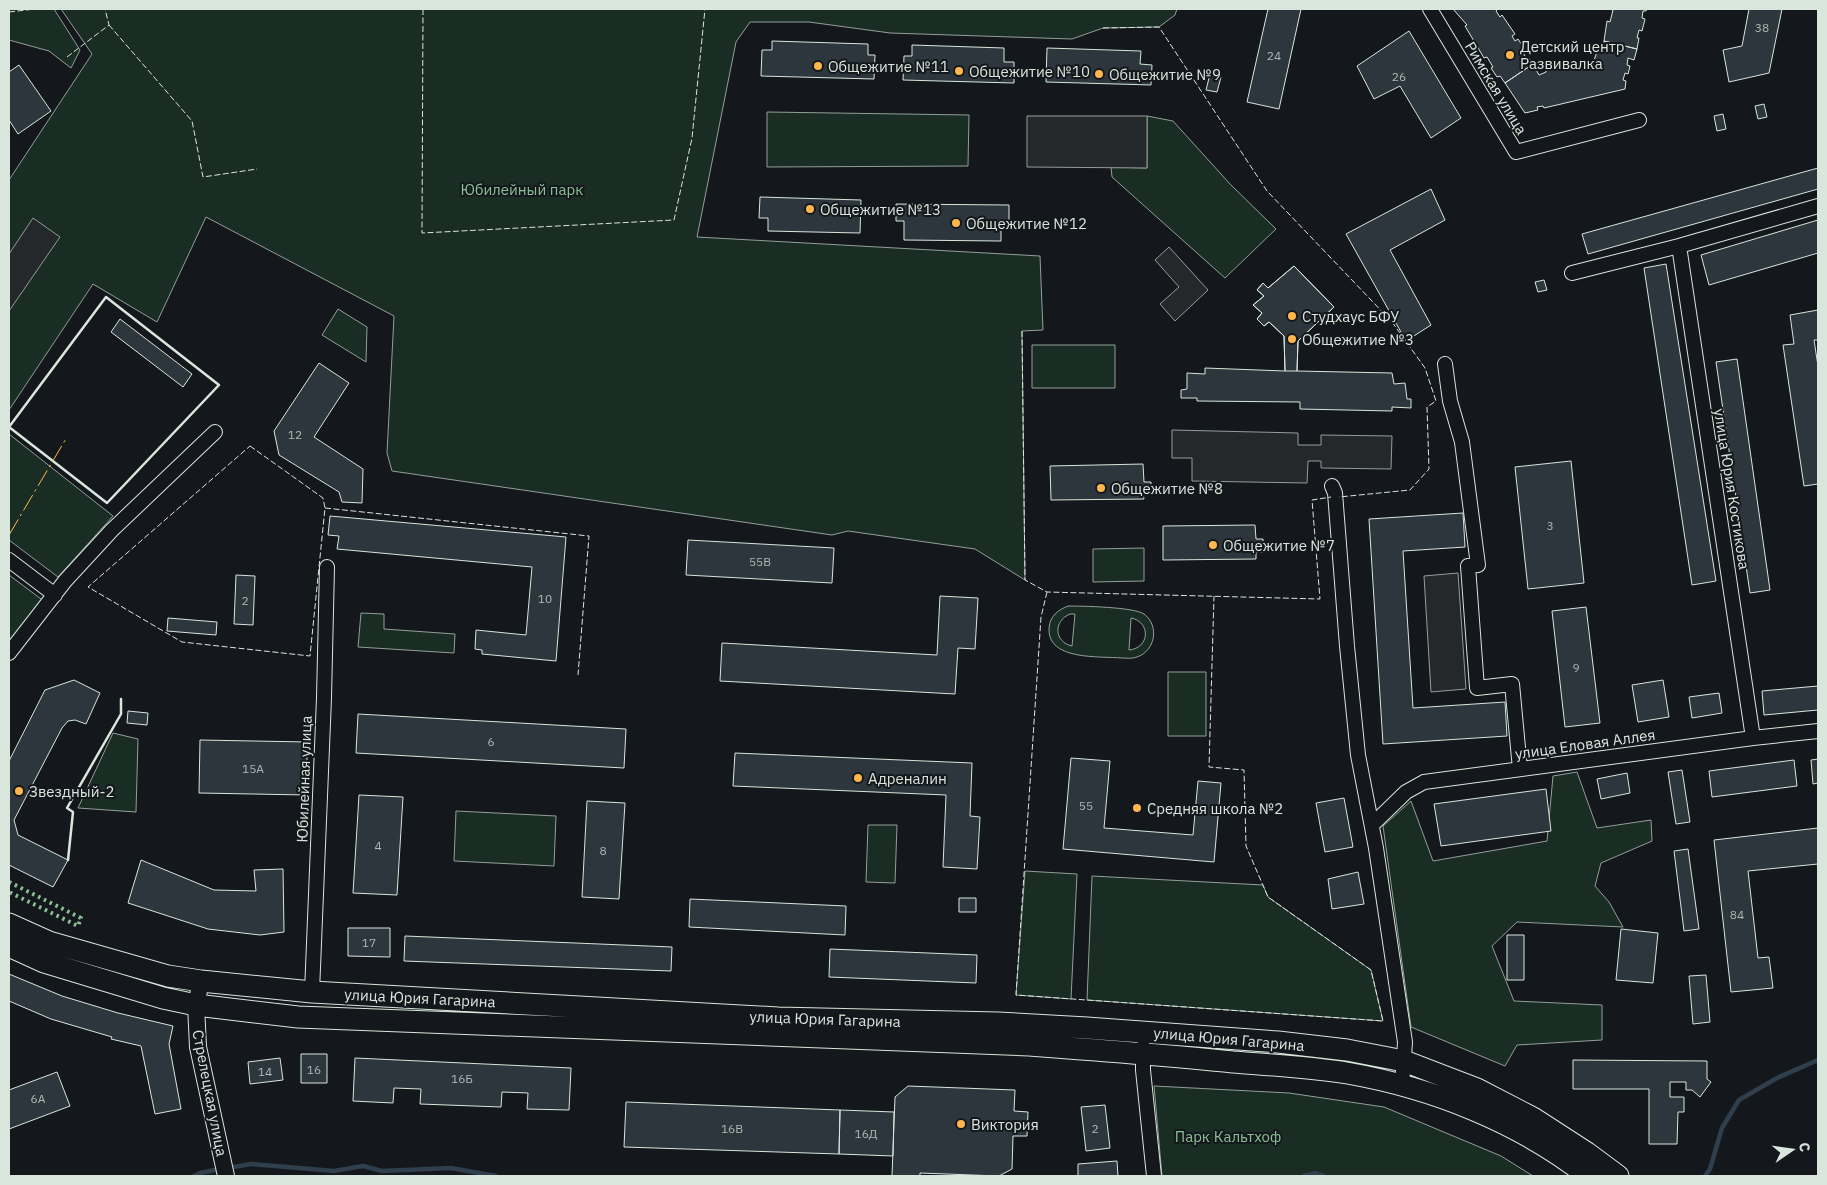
<svg xmlns="http://www.w3.org/2000/svg" width="1827" height="1185" viewBox="0 0 1827 1185" font-family="'IBM Plex Sans',sans-serif">
<rect width="100%" height="100%" fill="#14181c"/>
<!-- green -->
<path fill="#1a2d24" stroke="#939e99" fill-rule="evenodd" d="M 9,9 L 54,9 L 80,50 L 71,68 L 49,51 L 9,40 Z
M 61,9 L 1177,9 L 1175,15 L 1159,27 L 1103,28 L 1072,39 L 890,33 L 809,22 L 750,22 L 736,42 L 697,237 L 1040,256 L 1043,330 L 1022,331 L 1025,580 L 975,549 L 848,531 L 832,535 L 392,471 L 387,453 L 394,316 L 206,217 L 157,322 L 93,284 L 9,410 L 9,180 L 92,54 Z
M 767,112 L 969,115 L 968,166 L 767,167 Z
M 1147,116 L 1173,121 L 1230,184 L 1276,229 L 1225,278 L 1112,177 L 1111,167 L 1147,168 Z
M 338,309 L 367,327 L 366,362 L 322,335 Z
M 1032,345 L 1115,345 L 1115,388 L 1032,388 Z
M 9,434 L 113,516 L 58,577 L 9,540 Z
M 1144,548 L 1144,581 L 1093,582 L 1093,549 Z
M 9,575 L 45,602 L 9,651 Z
M 1068,606 C 1082,606 1134,607 1144,614 C 1160,626 1155,651 1137,657 C 1132,659 1127,658 1122,658 C 1100,656 1047,661 1049,628 C 1050,616 1058,610 1068,606 ZM 1070,614 L 1075,614 L 1072,646 C 1054,642 1053,621 1070,614 ZM 1131,618 C 1151,622 1150,648 1129,650 Z
M 361,613 L 384,614 L 384,629 L 455,634 L 454,653 L 358,647 Z
M 1168,672 L 1206,672 L 1206,736 L 1168,736 Z
M 113,733 L 138,739 L 136,812 L 78,808 Z
M 1577,772 L 1597,828 L 1651,820 L 1652,841 L 1601,863 L 1595,886 L 1609,902 L 1623,927 L 1517,922 L 1492,946 L 1514,1001 L 1602,1005 L 1602,1040 L 1517,1045 L 1505,1066 L 1411,1027 L 1383,826 L 1411,801 L 1433,861 L 1547,841 L 1553,776 Z
M 456,811 L 556,816 L 554,866 L 454,861 Z
M 868,825 L 897,825 L 895,883 L 866,882 Z
M 1025,871 L 1077,874 L 1071,999 L 1016,995 Z
M 1092,876 L 1263,885 L 1268,897 L 1371,970 L 1383,1021 L 1087,1000 Z
M 1154,1086 L 1289,1093 L 1384,1107 L 1501,1156 L 1533,1176 L 1162,1176 Z"/>
<!-- parking -->
<path fill="#24282b" stroke="#939e99" d="M 1027,116 L 1147,116 L 1147,168 L 1027,167 Z
M 33,218 L 60,237 L 9,311 L 9,254 Z
M 1169,247 L 1208,290 L 1175,321 L 1160,304 L 1179,287 L 1155,260 Z
M 1172,430 L 1298,433 L 1298,445 L 1321,445 L 1321,435 L 1392,436 L 1391,469 L 1321,468 L 1321,461 L 1308,461 L 1307,483 L 1192,481 L 1192,458 L 1172,458 Z
M 1458,573 L 1466,689 L 1431,692 L 1424,576 Z"/>
<g fill="none" stroke-linecap="round" stroke-linejoin="round">
<!-- stream -->
<path stroke="#2f3f4d" stroke-width="4.5" d="M 228,1168 L 251,1164 L 334,1171 L 363,1166 L 382,1171 L 451,1168 L 496,1176
M 194,1176 L 200,1173 L 220,1169
M 1303,1176 L 1316,1173 L 1324,1176
M 1705,1176 L 1710,1169 L 1722,1128 L 1739,1100 L 1777,1078 L 1818,1060"/>
</g>
<!-- building -->
<path fill="#2c363c" stroke="#d8e6dc" d="M 1268,9 L 1301,9 L 1279,109 L 1247,102 Z
M 1453,9 L 1498,9 L 1496,11 L 1500,17 L 1502,15 L 1515,34 L 1512,36 L 1515,41 L 1518,39 L 1526,51 L 1523,53 L 1527,59 L 1529,58 L 1533,64 L 1505,83 L 1500,76 L 1497,77 L 1491,68 L 1493,67 L 1487,57 L 1484,58 L 1465,26 L 1467,25 Z
M 1609,9 L 1647,9 L 1646,11 L 1643,11 L 1642,18 L 1645,19 L 1642,31 L 1639,30 L 1637,38 L 1639,38 L 1637,49 L 1604,41 L 1607,21 L 1610,22 L 1613,10 Z
M 1749,9 L 1782,9 L 1769,73 L 1729,82 L 1723,50 L 1742,46 Z
M 1409,31 L 1461,118 L 1431,138 L 1400,86 L 1374,99 L 1357,66 Z
M 772,41 L 868,44 L 868,55 L 875,55 L 874,79 L 761,76 L 762,50 L 772,50 Z
M 1604,41 L 1637,49 L 1634,60 L 1628,58 L 1627,65 L 1630,66 L 1628,74 L 1625,73 L 1623,80 L 1626,81 L 1625,89 L 1544,108 L 1543,106 L 1537,107 L 1538,110 L 1525,113 L 1505,83 L 1533,64 L 1539,75 L 1546,72 L 1546,69 L 1586,60 L 1586,64 L 1593,63 L 1598,49 L 1602,50 Z
M 912,45 L 1004,48 L 1004,62 L 1014,62 L 1014,83 L 903,80 L 904,56 L 912,56 Z
M 1047,48 L 1141,51 L 1140,64 L 1152,65 L 1151,85 L 1046,82 Z
M 19,65 L 51,111 L 18,134 L 9,120 L 9,72 Z
M 1210,74 L 1221,77 L 1217,92 L 1206,90 Z
M 1764,104 L 1767,117 L 1758,119 L 1755,106 Z
M 1723,114 L 1726,129 L 1717,131 L 1714,116 Z
M 1818,168 L 1818,189 L 1588,254 L 1582,234 Z
M 1431,189 L 1445,220 L 1390,250 L 1431,325 L 1406,341 L 1346,234 Z
M 760,197 L 861,200 L 860,233 L 768,231 L 768,218 L 759,218 Z
M 896,204 L 1009,205 L 1009,225 L 1001,225 L 1001,241 L 904,240 L 904,221 L 896,221 Z
M 1818,220 L 1818,253 L 1709,285 L 1701,255 Z
M 1666,264 L 1716,581 L 1692,585 L 1644,268 Z
M 1294,266 L 1334,307 L 1298,341 L 1297,371 L 1392,373 L 1394,384 L 1405,383 L 1407,399 L 1411,399 L 1411,408 L 1392,407 L 1392,411 L 1300,409 L 1300,402 L 1197,401 L 1197,398 L 1181,398 L 1181,390 L 1187,389 L 1187,373 L 1205,374 L 1205,368 L 1285,371 L 1284,336 L 1269,322 L 1264,326 L 1257,319 L 1262,313 L 1253,305 L 1264,296 L 1257,290 L 1263,283 L 1268,288 Z
M 1294,266 L 1334,307 L 1298,341 L 1297,371 L 1285,371 L 1284,336 L 1269,322 L 1264,326 L 1257,319 L 1262,313 L 1253,305 L 1264,296 L 1257,290 L 1263,283 L 1268,288 Z
M 1544,280 L 1547,290 L 1538,292 L 1535,282 Z
M 1818,310 L 1818,340 L 1814,340 L 1818,366 L 1818,484 L 1804,486 L 1783,345 L 1794,344 L 1790,315 Z
M 120,319 L 192,374 L 183,387 L 111,332 Z
M 1737,359 L 1770,590 L 1750,593 L 1716,362 Z
M 319,363 L 349,383 L 314,437 L 363,469 L 362,503 L 342,502 L 339,492 L 279,455 L 274,431 Z
M 1571,461 L 1584,583 L 1528,589 L 1515,467 Z
M 1143,464 L 1144,482 L 1151,482 L 1151,494 L 1143,494 L 1144,499 L 1051,500 L 1050,466 Z
M 1463,513 L 1465,547 L 1403,551 L 1413,708 L 1505,702 L 1507,736 L 1383,744 L 1369,519 Z
M 330,516 L 566,537 L 556,661 L 482,654 L 482,650 L 475,649 L 476,630 L 526,635 L 532,567 L 337,549 L 339,536 L 328,535 Z
M 1255,525 L 1256,539 L 1263,539 L 1264,552 L 1256,552 L 1256,559 L 1163,560 L 1163,526 Z
M 688,540 L 834,548 L 832,583 L 686,575 Z
M 236,575 L 255,576 L 253,625 L 234,624 Z
M 940,596 L 978,598 L 975,649 L 958,648 L 955,694 L 720,681 L 722,643 L 937,655 Z
M 1586,607 L 1600,723 L 1565,727 L 1552,611 Z
M 168,618 L 217,622 L 216,635 L 167,631 Z
M 74,680 L 100,693 L 86,724 L 75,720 L 68,721 L 62,728 L 14,820 L 18,835 L 68,860 L 53,887 L 9,865 L 9,761 L 45,690 Z
M 1663,680 L 1669,717 L 1638,722 L 1632,685 Z
M 1818,686 L 1818,710 L 1764,715 L 1762,691 Z
M 1719,693 L 1722,713 L 1692,718 L 1689,697 Z
M 128,711 L 148,713 L 147,725 L 127,723 Z
M 358,714 L 626,729 L 624,768 L 356,753 Z
M 200,740 L 307,742 L 307,795 L 199,793 Z
M 735,753 L 972,763 L 970,816 L 980,817 L 977,869 L 943,867 L 946,795 L 733,786 Z
M 1071,758 L 1110,761 L 1104,828 L 1193,835 L 1198,781 L 1221,783 L 1214,862 L 1063,849 Z
M 1818,759 L 1818,783 L 1813,784 L 1811,760 Z
M 1794,760 L 1797,786 L 1712,797 L 1709,771 Z
M 1682,770 L 1690,822 L 1676,824 L 1668,772 Z
M 1627,773 L 1630,793 L 1601,799 L 1597,779 Z
M 1546,789 L 1551,831 L 1441,846 L 1434,804 Z
M 359,795 L 403,797 L 397,895 L 353,893 Z
M 1344,798 L 1353,847 L 1325,852 L 1316,803 Z
M 587,801 L 625,803 L 619,899 L 582,897 Z
M 1818,828 L 1818,864 L 1748,871 L 1758,958 L 1769,957 L 1773,988 L 1731,992 L 1714,840 Z
M 1688,849 L 1699,929 L 1684,931 L 1674,851 Z
M 141,860 L 214,890 L 256,891 L 254,870 L 283,869 L 284,932 L 260,935 L 208,929 L 128,903 Z
M 1358,872 L 1364,904 L 1332,909 L 1328,879 Z
M 959,898 L 976,898 L 976,912 L 959,912 Z
M 690,899 L 846,906 L 845,935 L 689,927 Z
M 348,928 L 390,928 L 390,957 L 348,956 Z
M 1621,929 L 1658,933 L 1653,983 L 1616,980 Z
M 1507,935 L 1524,935 L 1524,980 L 1507,980 Z
M 405,936 L 672,947 L 671,971 L 404,961 Z
M 830,949 L 977,955 L 976,983 L 829,977 Z
M 9,974 L 62,996 L 118,1013 L 173,1026 L 169,1044 L 181,1109 L 155,1114 L 141,1046 L 111,1039 L 112,1037 L 51,1019 L 9,1001 Z
M 1706,975 L 1710,1022 L 1693,1024 L 1689,976 Z
M 301,1054 L 327,1054 L 327,1083 L 301,1083 Z
M 280,1058 L 283,1080 L 250,1084 L 248,1062 Z
M 355,1058 L 571,1068 L 569,1110 L 527,1109 L 528,1093 L 502,1092 L 501,1107 L 420,1104 L 421,1089 L 394,1088 L 393,1103 L 353,1101 Z
M 1573,1060 L 1707,1061 L 1707,1079 L 1711,1082 L 1700,1097 L 1692,1090 L 1686,1090 L 1686,1082 L 1670,1082 L 1670,1097 L 1684,1097 L 1684,1112 L 1678,1112 L 1677,1144 L 1649,1144 L 1649,1089 L 1573,1089 Z
M 57,1072 L 70,1106 L 9,1129 L 9,1090 Z
M 908,1086 L 1015,1090 L 1014,1111 L 1028,1112 L 1027,1136 L 1013,1136 L 1012,1169 L 999,1176 L 920,1173 L 920,1176 L 892,1176 L 895,1097 Z
M 626,1102 L 840,1110 L 839,1154 L 624,1147 Z
M 1105,1105 L 1110,1148 L 1086,1151 L 1081,1107 Z
M 840,1110 L 894,1112 L 893,1156 L 839,1154 Z
M 1117,1161 L 1118,1176 L 1078,1176 L 1078,1164 Z"/>
<g fill="none" stroke-linecap="round" stroke-linejoin="round">
<!-- minor casing -->
<g stroke="#d8e6dc" stroke-width="16">
<path id="minor" d="M 1430,9 L 1516,152 L 1639,120
M 1679,246 L 1753,738
M 1572,273 L 1679,246 L 1818,206
M 1445,364 L 1450,401 L 1462,442 L 1478,565 L 1468,566 L 1477,688 L 1512,684 L 1520,769
M 1332,486 L 1335,493 L 1347,646 L 1358,755 L 1376,848 L 1405,1042 L 1402,1085
M 9,560 L 55,595
M 9,653 L 65,581 L 112,530 L 215,432
M 1372,825 L 1406,792 L 1424,782 L 1753,738 L 1818,731
M 312,992 L 324,698 L 327,567
M 1143,1047 L 1143,1070 L 1154,1176"/>
</g>
<!-- tertiary casing -->
<g stroke="#d8e6dc" stroke-width="18">
<path id="tertiary" d="M 201,981 L 196,1005 L 198,1047 L 226,1176"/>
</g>
<!-- primary casing -->
<g stroke="#d8e6dc" stroke-width="23">
<path id="primary" d="M 9,924 L 49,942 L 168,976 L 201,981 L 312,992 L 778,1018 L 998,1023 L 1087,1028 L 1278,1042 L 1347,1050 L 1404,1061 L 1477,1089 L 1533,1118 L 1587,1153 L 1618,1176
M 9,946 L 44,962 L 163,998 L 196,1005 L 298,1017 L 1029,1045 C 1097,1050 1165,1055 1233,1062 C 1271,1065 1309,1067 1347,1073 C 1433,1088 1519,1122 1588,1176"/>
</g>
<!-- minor -->
<use href="#minor" stroke="#14181c" stroke-width="14"/>
<!-- tertiary -->
<use href="#tertiary" stroke="#14181c" stroke-width="16"/>
<!-- primary -->
<use href="#primary" stroke="#14181c" stroke-width="21"/>
<!-- hedge -->
<path stroke="#8ac095" stroke-width="4" stroke-dasharray="2.5 4" stroke-linecap="butt" d="M 9,882 L 81,918 L 78,926 L 9,892"/>
<!-- fence -->
<path stroke="#d8e6dc" stroke-width="1" stroke-dasharray="6 2.5" stroke-linecap="butt" d="M 423,9 L 422,233 L 674,220 L 692,138 L 705,9
M 9,12 L 35,9
M 109,25 L 192,121 L 203,177 L 257,169
M 1103,28 L 1159,27 L 1267,191 L 1392,322 L 1425,368 L 1436,401 L 1427,407 L 1429,469 L 1410,490 L 1339,497
M 67,57 L 109,25 L 105,9
M 1022,331 L 1025,580 L 1047,592 L 1320,599 L 1312,500 L 1331,497
M 250,446 L 323,498 L 325,508 L 310,656 L 182,642 L 88,587 Z
M 325,508 L 589,536 L 578,675
M 1047,592 L 1041,617 L 1016,995 L 1383,1021 L 1371,970 L 1268,897 L 1246,846 L 1244,770 L 1209,767 L 1214,596"/>
<!-- wall -->
<path stroke="#d8e6dc" stroke-width="2.5" d="M 106,297 L 219,385 L 107,503 L 9,427 Z
M 68,860 L 73,812 L 67,808 L 121,714 L 121,699"/>
<!-- power -->
<path stroke="#ffb74d" stroke-width="1" stroke-dasharray="18 4 2.5 4" stroke-linecap="butt" d="M 9,535 L 67,437"/>
</g>
<!-- markers -->
<g fill="#ffb74d" stroke="#14181c" stroke-width="2">
<circle cx="1510" cy="55" r="5"/>
<circle cx="818" cy="66" r="5"/>
<circle cx="959" cy="71" r="5"/>
<circle cx="1099" cy="74" r="5"/>
<circle cx="810" cy="209" r="5"/>
<circle cx="956" cy="223" r="5"/>
<circle cx="1292" cy="316" r="5"/>
<circle cx="1292" cy="339" r="5"/>
<circle cx="1101" cy="488" r="5"/>
<circle cx="1213" cy="545" r="5"/>
<circle cx="858" cy="778" r="5"/>
<circle cx="19" cy="791" r="5"/>
<circle cx="1137" cy="808" r="5"/>
<circle cx="961" cy="1124" r="5"/>
</g>
<g text-anchor="middle" dominant-baseline="central" stroke-width="4" stroke-linejoin="round" paint-order="stroke">
<!-- number labels -->
<g font-size="12" fill="#adbab4">
<text x="1762" y="27">38</text>
<text x="1274" y="55">24</text>
<text x="1399" y="76">26</text>
<text x="295" y="434">12</text>
<text x="1550" y="525">3</text>
<text x="760" y="561">55В</text>
<text x="545" y="598">10</text>
<text x="245" y="600">2</text>
<text x="1576" y="667">9</text>
<text x="491" y="741">6</text>
<text x="253" y="768">15А</text>
<text x="1086" y="805">55</text>
<text x="378" y="845">4</text>
<text x="603" y="850">8</text>
<text x="1737" y="914">84</text>
<text x="369" y="942">17</text>
<text x="314" y="1069">16</text>
<text x="265" y="1071">14</text>
<text x="462" y="1078">16Б</text>
<text x="38" y="1098">6А</text>
<text x="732" y="1128">16В</text>
<text x="1095" y="1128">2</text>
<text x="866" y="1133">16Д</text>
</g>
<!-- poi labels -->
<g font-size="15" fill="#d8e6dc" stroke="#14181c" text-anchor="start">
<text x="1520" y="46">Детский центр<tspan x="1520" dy="17">Развивалка</tspan></text>
<text x="828" y="66">Общежитие №11</text>
<text x="969" y="71">Общежитие №10</text>
<text x="1109" y="74">Общежитие №9</text>
<text x="820" y="209">Общежитие №13</text>
<text x="966" y="223">Общежитие №12</text>
<text x="1302" y="316">Студхаус БФУ</text>
<text x="1302" y="339">Общежитие №3</text>
<text x="1111" y="488">Общежитие №8</text>
<text x="1223" y="545">Общежитие №7</text>
<text x="868" y="778">Адреналин</text>
<text x="29" y="791">Звездный-2</text>
<text x="1147" y="808">Средняя школа №2</text>
<text x="971" y="1124">Виктория</text>
</g>
<!-- street labels -->
<g font-size="15" fill="#d8e6dc" stroke="#14181c">
<text transform="translate(1496 88) rotate(59)">Римская улица</text>
<text transform="translate(1732 489) rotate(81)">улица Юрия Костикова</text>
<text transform="translate(1585 744) rotate(-8)">улица Еловая Аллея</text>
<text transform="translate(304 779) rotate(-88)">Юбилейная улица</text>
<text transform="translate(420 998) rotate(3)">улица Юрия Гагарина</text>
<text transform="translate(825 1019) rotate(2)">улица Юрия Гагарина</text>
<text transform="translate(1229 1039) rotate(5)">улица Юрия Гагарина</text>
<text transform="translate(210 1093) rotate(79)">Стрелецкая улица</text>
</g>
<!-- park labels -->
<g font-size="15" fill="#8ac095" stroke="#14181c">
<text x="522" y="189">Юбилейный парк</text>
<text x="1228" y="1136">Парк Кальтхоф</text>
</g>
</g>
<!-- border -->
<rect width="1827" height="1185" fill="none" stroke="#d8e6dc" stroke-width="20"/>
<!-- north arrow -->
<g transform="translate(1792 1150) rotate(77)" stroke="#14181c" stroke-width="4" paint-order="stroke">
<path d="M0-4L9 19L0 12L-9 19Z" fill="#d8e6dc"/>
<text y="-8" font-size="14" font-weight="bold" text-anchor="middle" fill="#d8e6dc">С</text>
</g>
</svg>
